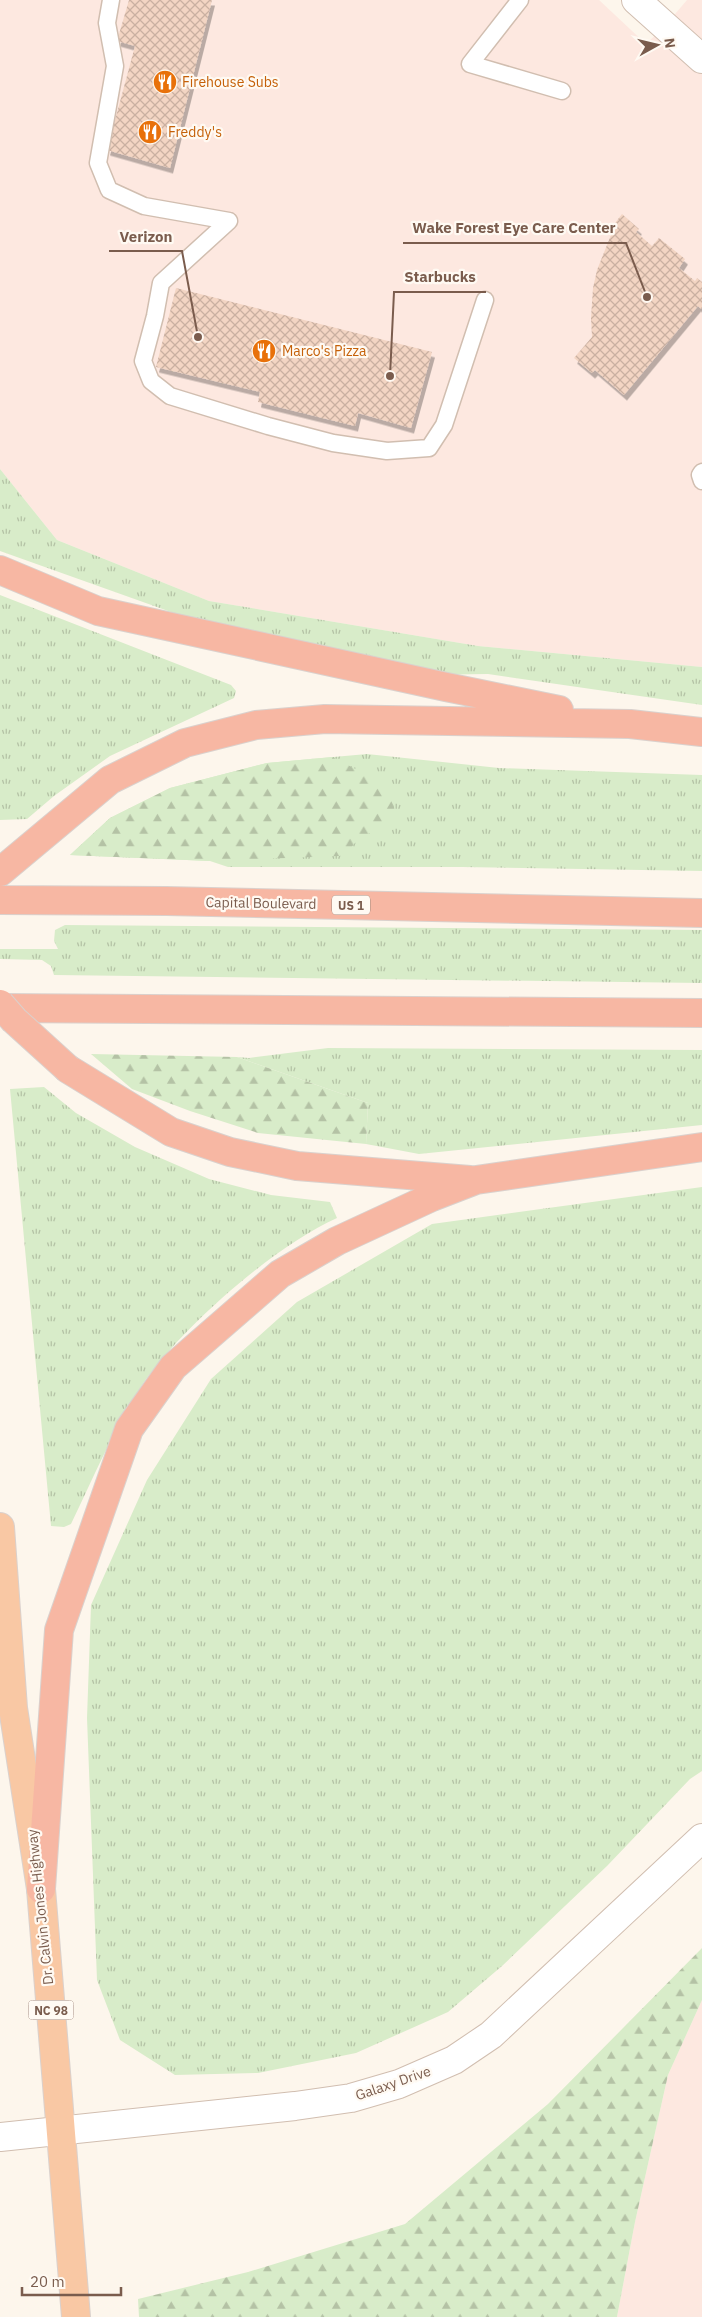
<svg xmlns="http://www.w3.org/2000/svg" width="702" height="2317" viewBox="0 0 702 2317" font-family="'IBM Plex Sans',sans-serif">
<defs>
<pattern id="grass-tufts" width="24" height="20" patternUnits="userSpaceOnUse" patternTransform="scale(1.25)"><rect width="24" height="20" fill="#d8ecc9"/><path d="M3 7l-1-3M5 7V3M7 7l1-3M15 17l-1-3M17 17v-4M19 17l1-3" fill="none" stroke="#b4c2a5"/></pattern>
<pattern id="forest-firs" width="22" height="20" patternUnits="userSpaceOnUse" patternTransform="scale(1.25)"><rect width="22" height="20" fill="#d8ecc9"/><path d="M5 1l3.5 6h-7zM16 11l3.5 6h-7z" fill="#b4c2a5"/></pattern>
<pattern id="building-cross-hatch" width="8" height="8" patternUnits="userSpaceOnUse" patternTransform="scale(1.25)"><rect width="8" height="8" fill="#f3d5c3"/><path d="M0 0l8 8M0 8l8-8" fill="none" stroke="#cab0a1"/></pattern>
<filter id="shadow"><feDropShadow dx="3" dy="5.5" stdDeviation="0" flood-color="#0004"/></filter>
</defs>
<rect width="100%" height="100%" fill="#fdf6ec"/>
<!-- commercial -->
<path fill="#fde8e0" d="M 0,0 L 599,0 L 646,44 L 664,27 L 687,0 L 702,0 L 702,667 L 478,646 L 209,601 L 57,540 L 0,469 Z
M 702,2000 L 702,2317 L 617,2317 L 635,2222 L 668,2075 Z"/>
<!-- grass -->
<path fill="url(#grass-tufts)" d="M 0,469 L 57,540 L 209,601 L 478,646 L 702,667 L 702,705 L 488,674 L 420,675 L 199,622 L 0,551 Z
M 0,595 L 231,685 L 236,691 L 234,698 L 110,756 L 54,796 L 27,819 L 0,820 Z
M 367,754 L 499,768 L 702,775 L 702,871 L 462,867 L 228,867 L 210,861 L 70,855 L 110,818 L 170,788 L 267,763 Z
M 65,925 L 702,930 L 702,983 L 54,975 L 51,966 L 42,960 L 0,959 L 0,949 L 58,949 L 54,941 L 55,930 Z
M 328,1048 L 702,1050 L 702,1125 L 419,1154 L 366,1144 L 368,1103 L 237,1057 L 249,1058 Z
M 44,1087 L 76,1113 L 135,1147 L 209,1179 L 271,1195 L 330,1202 L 337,1218 C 274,1246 181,1328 142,1385 C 115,1426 93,1479 71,1524 L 64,1527 L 51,1526 L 10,1089 Z
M 702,1187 L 702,1771 L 690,1779 L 607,1866 L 502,1966 L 448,2012 L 356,2053 L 258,2073 L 175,2075 L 120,2040 L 97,1980 L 87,1718 L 91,1605 L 147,1480 L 211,1379 L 297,1302 L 432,1224 Z"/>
<!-- forest -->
<path fill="url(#forest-firs)" d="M 332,757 C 358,771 396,784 395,818 C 377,837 360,828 348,854 L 339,856 L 210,861 L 70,855 L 110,818 L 170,788 L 267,763 Z
M 91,1054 L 237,1057 L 368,1103 L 366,1144 L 258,1133 L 190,1111 L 132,1089 Z
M 702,1948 L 702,2000 L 668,2075 L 635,2222 L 617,2317 L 139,2317 L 138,2299 L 248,2272 L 405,2224 L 548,2104 Z"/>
<!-- building -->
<path fill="url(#building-cross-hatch)" filter="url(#shadow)" d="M 129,0 L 212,0 L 170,168 L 107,150 L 135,46 L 117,41 Z
M 622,214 L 639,229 L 636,232 L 652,246 L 659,238 L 685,259 L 679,268 L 695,281 L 697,278 L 702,282 L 702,308 L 701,309 L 698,306 L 624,395 L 595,370 L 592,373 L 574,358 L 592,337 L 591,318 L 593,288 L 597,270 L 611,235 L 608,232 Z
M 176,288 L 432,352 L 411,428 L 358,413 L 355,426 L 258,402 L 260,392 L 156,367 Z"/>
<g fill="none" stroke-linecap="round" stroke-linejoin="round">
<!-- service casing -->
<g stroke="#d1beb0" stroke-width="19">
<path id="service" d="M 111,0 L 107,23 L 115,66 L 98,163 L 109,190 L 144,206 L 229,221
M 520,0 L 470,64 L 562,91
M 229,221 L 161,283 L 155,316 L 143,361 L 151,381 L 170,396 L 268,426 L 333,443 L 387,451 L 429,448 L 444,425 L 485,300
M 702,472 L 700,475 L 702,481"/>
</g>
<!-- minor casing -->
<g stroke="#d1beb0" stroke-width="30">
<path id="minor" d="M 0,2137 L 295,2106 L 351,2098 L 399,2084 L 454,2060 L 491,2035 L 702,1838"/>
</g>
<!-- tertiary casing -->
<g stroke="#d1beb0" stroke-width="30">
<path id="tertiary" d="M 636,0 L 702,59"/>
</g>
<!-- trunk casing -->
<g stroke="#dad1cd" stroke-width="30">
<path id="trunk" d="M 0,1527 L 13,1708 L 41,1889 L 76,2317"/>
</g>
<!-- motorway casing -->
<g stroke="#dad1cd" stroke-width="30">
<path id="motorway" d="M 0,570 L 98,611 L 446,687 L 559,710
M 0,872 L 110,780 L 185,743 L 256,725 L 325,719 L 630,724 L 702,732
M 0,900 L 166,901 L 702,913
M 0,1008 L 702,1013
M 68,1069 L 171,1132 L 230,1152 L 297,1166 L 470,1180
M 41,1889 L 59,1630 L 129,1429 L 173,1367 L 280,1274 L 337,1241 L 432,1197 L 476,1180 L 702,1147"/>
</g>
<!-- service -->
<use href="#service" stroke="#fff" stroke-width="16"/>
<!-- minor -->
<use href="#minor" stroke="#fff" stroke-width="28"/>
<!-- tertiary -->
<use href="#tertiary" stroke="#fff" stroke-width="28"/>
<!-- trunk -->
<use href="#trunk" stroke="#f9c8a4" stroke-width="28"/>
<!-- motorway -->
<use href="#motorway" stroke="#f7b7a3" stroke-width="28"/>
<!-- motorway-bridge casing -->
<g stroke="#dad1cd" stroke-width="30" stroke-linecap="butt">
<path id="motorway-bridge" d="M 0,1004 L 14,1020 L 68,1069"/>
</g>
<!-- motorway-bridge -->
<use href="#motorway-bridge" stroke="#f7b7a3" stroke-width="28"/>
</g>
<!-- icons -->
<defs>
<g id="restaurant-disc" transform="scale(1.25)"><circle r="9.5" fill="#e8710a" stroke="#fffaf3"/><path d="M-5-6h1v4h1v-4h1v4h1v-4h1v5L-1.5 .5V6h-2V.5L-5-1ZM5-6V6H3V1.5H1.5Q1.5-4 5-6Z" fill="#fff"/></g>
</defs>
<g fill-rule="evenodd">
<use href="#restaurant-disc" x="165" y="82"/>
<use href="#restaurant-disc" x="150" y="132"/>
<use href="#restaurant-disc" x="264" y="351"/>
</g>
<g text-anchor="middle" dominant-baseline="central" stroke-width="4.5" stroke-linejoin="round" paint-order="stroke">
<!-- shield labels -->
<g fill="#fffaf3" stroke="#a28b7f" stroke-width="1">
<rect x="332" y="895.5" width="38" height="19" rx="4"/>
<rect x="28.5" y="2000.5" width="45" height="19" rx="4"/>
</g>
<g font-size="12" font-weight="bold" fill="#7a5c4d">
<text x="351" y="905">US 1</text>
<text x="51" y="2010">NC 98</text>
</g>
<!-- food labels -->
<g font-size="14" fill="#c56008" stroke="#fffaf3" text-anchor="start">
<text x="182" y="82">Firehouse Subs</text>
<text x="168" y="132">Freddy's</text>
<text x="282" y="351">Marco's Pizza</text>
</g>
<!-- street labels -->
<g font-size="14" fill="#7a5c4d" stroke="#fffaf3">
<text transform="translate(261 903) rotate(1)">Capital Boulevard</text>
<text transform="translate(40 1907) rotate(-96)">Dr. Calvin Jones Highway</text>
<text transform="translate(393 2083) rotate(-19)">Galaxy Drive</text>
</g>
</g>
<!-- callouts -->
<path fill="none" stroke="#7a5c4d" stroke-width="2" d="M647 297L626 243H403M198 337L182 251H109M390 376L394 292H486"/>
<g fill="#7a5c4d" stroke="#fffaf3" stroke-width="2">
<circle cx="647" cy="297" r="5"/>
<circle cx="198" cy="337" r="5"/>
<circle cx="390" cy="376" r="5"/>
</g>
<g font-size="15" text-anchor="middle" font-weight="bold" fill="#7a5c4d" stroke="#fffaf3" stroke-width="4.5" stroke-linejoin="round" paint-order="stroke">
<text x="514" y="233">Wake Forest Eye Care Center</text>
<text x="146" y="242">Verizon</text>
<text x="440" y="282">Starbucks</text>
</g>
<!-- north arrow -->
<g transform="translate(657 45) rotate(82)" stroke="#fffaf3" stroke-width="4" paint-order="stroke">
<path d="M0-4L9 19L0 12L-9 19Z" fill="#7a5c4d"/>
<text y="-8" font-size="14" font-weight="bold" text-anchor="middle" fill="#7a5c4d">N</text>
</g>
<!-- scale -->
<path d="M22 2287v8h99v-8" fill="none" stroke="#7a5c4d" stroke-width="2.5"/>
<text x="30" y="2287" font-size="15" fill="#7a5c4d" stroke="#fffaf3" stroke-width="4" paint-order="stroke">20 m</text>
</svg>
